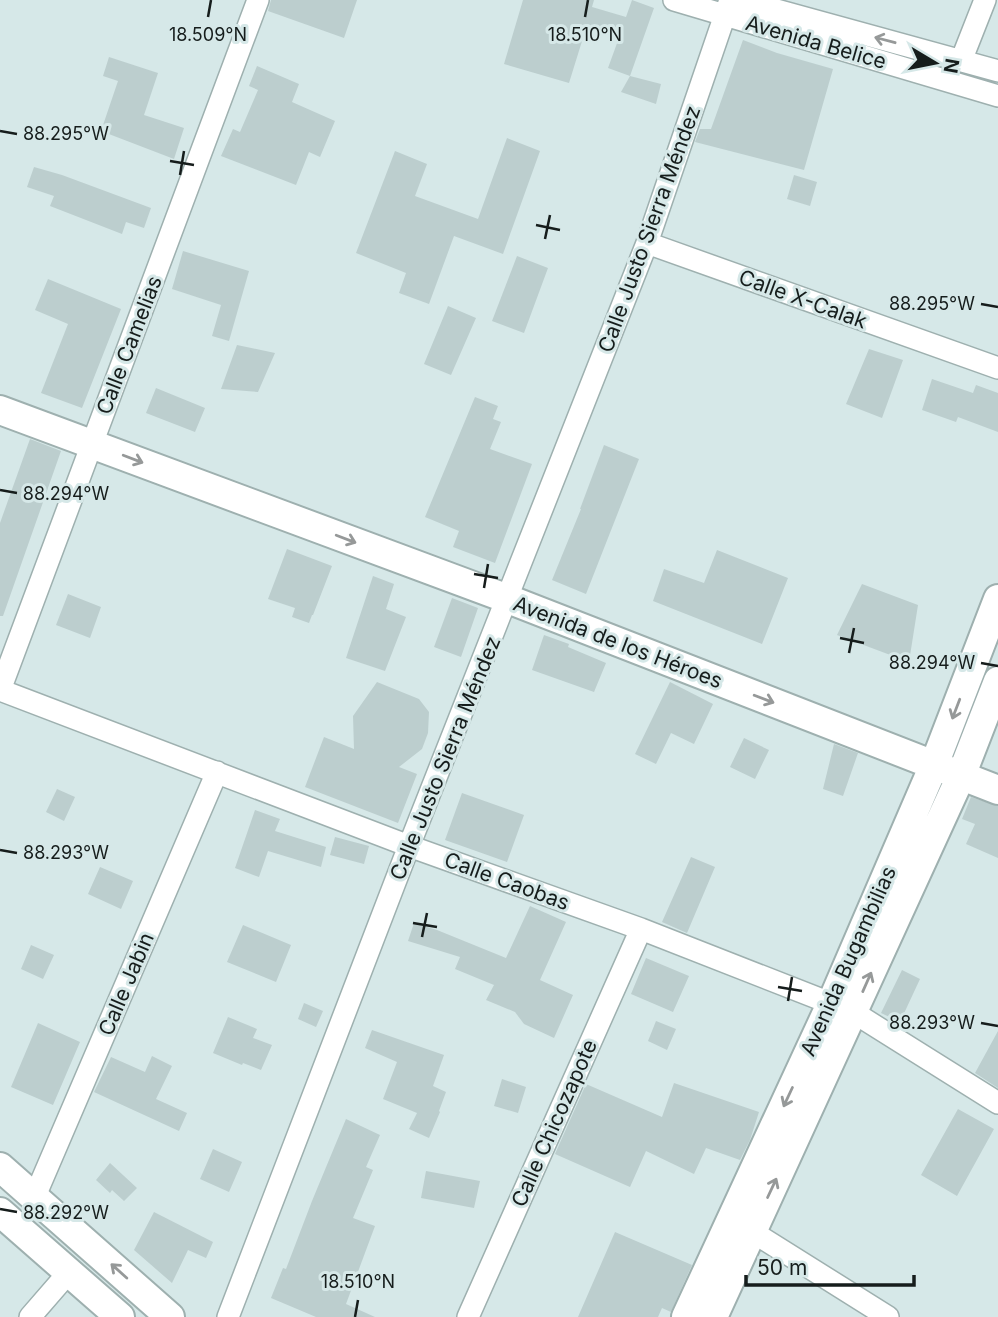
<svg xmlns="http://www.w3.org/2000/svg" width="998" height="1317" viewBox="0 0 998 1317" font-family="Inter,sans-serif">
<rect width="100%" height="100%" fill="#d6e8e8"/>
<!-- building -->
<path fill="#bccece" d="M 271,0 L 357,0 L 344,38 L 268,11 Z
M 523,0 L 594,0 L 592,7 L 626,17 L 632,0 L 654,8 L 630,76 L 608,68 L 620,35 L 587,25 L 569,83 L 504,64 Z
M 743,40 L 777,53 L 833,69 L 804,170 L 695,142 L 700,129 L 711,129 Z
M 109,57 L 158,73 L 144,115 L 184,128 L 174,159 L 101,131 L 118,81 L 103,76 Z
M 257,66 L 299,84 L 292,102 L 335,121 L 320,157 L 309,152 L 296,185 L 221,156 L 233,129 L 240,132 L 258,90 L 249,86 Z
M 630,76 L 661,84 L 656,104 L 621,92 Z
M 507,138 L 540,151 L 503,254 L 454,236 L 429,304 L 399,293 L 406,273 L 356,253 L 395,151 L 427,164 L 415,196 L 478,219 Z
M 34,167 L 62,175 L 151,208 L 144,228 L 126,222 L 122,234 L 50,206 L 54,196 L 27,187 Z
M 794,175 L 817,182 L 810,206 L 787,199 Z
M 183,251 L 249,271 L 229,341 L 212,336 L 221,305 L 172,289 Z
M 517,256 L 548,268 L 524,333 L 492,321 Z
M 48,279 L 121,309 L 82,408 L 41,393 L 68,324 L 35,310 Z
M 448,306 L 476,318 L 451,375 L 424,364 Z
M 237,345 L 275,353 L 258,392 L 221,389 Z
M 869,349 L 903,360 L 882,418 L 846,404 Z
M 932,379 L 973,393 L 976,385 L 998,393 L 998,432 L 958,417 L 956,422 L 922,410 Z
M 156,388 L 205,408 L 195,432 L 146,413 Z
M 475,397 L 498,406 L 493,419 L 501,422 L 490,449 L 532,464 L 495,563 L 453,547 L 459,531 L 425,517 Z
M 30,439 L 61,451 L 3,616 L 0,616 L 0,523 Z
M 604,445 L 639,459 L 586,594 L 552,580 L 581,509 L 580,509 Z
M 287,549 L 332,566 L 313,615 L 312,615 L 309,623 L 292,617 L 295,608 L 268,599 Z
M 717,550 L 788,578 L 762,644 L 653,601 L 664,569 L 704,583 Z
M 373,576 L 394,584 L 386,609 L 406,617 L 385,671 L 346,658 Z
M 862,584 L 918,605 L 909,662 L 837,635 Z
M 68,594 L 101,607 L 90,638 L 56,625 Z
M 452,598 L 478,608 L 461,657 L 434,647 Z
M 544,635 L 569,644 L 568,647 L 606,663 L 594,692 L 532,670 Z
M 377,682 L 419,699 L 429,712 L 428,733 L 422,749 L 399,767 L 417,774 L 398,823 L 305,787 L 324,737 L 354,749 L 353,716 Z
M 670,682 L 713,704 L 694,744 L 671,733 L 656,764 L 635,754 Z
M 744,738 L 769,750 L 755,779 L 730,767 Z
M 834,744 L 858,753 L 843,796 L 823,789 Z
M 57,789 L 75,797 L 64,821 L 46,812 Z
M 462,793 L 524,815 L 507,862 L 445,840 Z
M 971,797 L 998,806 L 998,858 L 966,844 L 975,824 L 962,819 Z
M 255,810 L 280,819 L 275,831 L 326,847 L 321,867 L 268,851 L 259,877 L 235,868 Z
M 335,837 L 369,846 L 364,864 L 330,855 Z
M 691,857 L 715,867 L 687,933 L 662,922 Z
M 100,867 L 133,881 L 121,909 L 88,894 Z
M 530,906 L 566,922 L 540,980 L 573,995 L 554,1038 L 524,1024 L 515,1012 L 486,1000 L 494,985 L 455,969 L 460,957 L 408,941 L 414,923 L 437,930 L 506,958 Z
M 243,925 L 291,945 L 276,982 L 227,962 Z
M 31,945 L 54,955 L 43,979 L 21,969 Z
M 646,958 L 689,976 L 673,1012 L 631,994 Z
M 902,970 L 920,979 L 900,1022 L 881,1013 Z
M 304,1003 L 323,1011 L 316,1027 L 298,1019 Z
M 228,1017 L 257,1029 L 253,1038 L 272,1045 L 261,1070 L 243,1063 L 242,1065 L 213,1053 Z
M 656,1021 L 676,1029 L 667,1050 L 648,1041 Z
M 38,1023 L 80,1042 L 53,1105 L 11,1087 Z
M 372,1030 L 444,1055 L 433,1086 L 446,1092 L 439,1111 L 440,1112 L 429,1138 L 409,1129 L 417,1113 L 383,1099 L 397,1062 L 365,1048 Z
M 998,1031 L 998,1088 L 975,1073 Z
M 152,1056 L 172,1066 L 156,1099 L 187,1113 L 179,1131 L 94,1092 L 111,1057 L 145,1072 Z
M 502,1079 L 526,1087 L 518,1113 L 494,1106 Z
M 674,1083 L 759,1112 L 750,1140 L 740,1160 L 706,1148 L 694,1174 L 646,1151 L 630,1187 L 555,1154 L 586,1084 L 662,1117 Z
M 958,1109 L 994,1129 L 957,1196 L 921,1175 Z
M 346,1119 L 380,1135 L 366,1167 L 373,1170 L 353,1218 L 375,1226 L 346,1304 L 375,1317 L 316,1317 L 271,1298 L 283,1268 L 286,1269 L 312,1201 Z
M 213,1149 L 242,1162 L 229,1192 L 200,1179 Z
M 110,1163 L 137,1188 L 124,1201 L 112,1190 L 110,1193 L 96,1180 Z
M 426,1171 L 480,1181 L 474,1208 L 421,1198 Z
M 154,1212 L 213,1242 L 206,1258 L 188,1250 L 172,1283 L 134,1250 Z
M 615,1232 L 692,1265 L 671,1312 L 662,1308 L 658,1317 L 578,1317 Z"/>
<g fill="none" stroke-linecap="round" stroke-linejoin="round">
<!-- street casing -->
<g stroke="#9eb0af" stroke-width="24">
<path id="street" d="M 674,0 L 998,96
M 740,0 L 998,71
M 961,61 L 985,0
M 647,243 L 998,368
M 0,690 L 409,846 L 641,929 L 853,1012 L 998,1103
M 0,690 L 258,0
M 35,1196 L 217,772
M 740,1224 L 888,1317
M 30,1317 L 69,1272
M 228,1317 L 409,846 L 647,243 L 730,0
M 468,1317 L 641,929"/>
</g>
<!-- secondary casing -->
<g stroke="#9eb0af" stroke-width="32">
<path id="secondary" d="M 0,410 L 508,599 L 998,790
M 0,1167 L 170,1317
M 0,1212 L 120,1317
M 686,1317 L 831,1004 L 934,765 L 998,599
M 713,1317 L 961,776 L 998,681"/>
</g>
<!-- street -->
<use href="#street" stroke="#fff" stroke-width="21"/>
<!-- secondary -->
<use href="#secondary" stroke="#fff" stroke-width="28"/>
</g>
<!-- one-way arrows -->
<defs><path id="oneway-shaft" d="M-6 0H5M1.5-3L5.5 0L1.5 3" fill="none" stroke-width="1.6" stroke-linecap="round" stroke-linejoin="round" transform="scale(1.75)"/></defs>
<g stroke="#969999">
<use href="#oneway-shaft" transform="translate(885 40) rotate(-165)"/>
<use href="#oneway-shaft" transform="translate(133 459) rotate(21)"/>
<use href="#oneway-shaft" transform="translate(346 539) rotate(21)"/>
<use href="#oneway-shaft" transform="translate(764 699) rotate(21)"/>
<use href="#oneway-shaft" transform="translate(956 709) rotate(111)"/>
<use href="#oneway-shaft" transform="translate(867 982) rotate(-66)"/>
<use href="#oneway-shaft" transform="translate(788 1097) rotate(115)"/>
<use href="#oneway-shaft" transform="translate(772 1188) rotate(-65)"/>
<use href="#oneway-shaft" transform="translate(119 1271) rotate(-138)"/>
</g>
<!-- ticks -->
<path fill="none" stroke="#161d1c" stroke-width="2.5" d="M 208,17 L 211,0M 585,17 L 588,0M 0,131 L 17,134M 170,161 L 194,165M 180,175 L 184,151M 536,225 L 560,230M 545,239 L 550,215M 981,304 L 998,307M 0,490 L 17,493M 474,574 L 498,578M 484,588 L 488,564M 840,638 L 864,643M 849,653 L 854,628M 981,663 L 998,666M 0,850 L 17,853M 413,923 L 437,927M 422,937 L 427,913M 778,987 L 802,991M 788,1001 L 792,977M 981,1023 L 998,1026M 0,1209 L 17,1212M 355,1317 L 358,1300"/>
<g text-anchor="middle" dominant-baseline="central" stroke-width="6" stroke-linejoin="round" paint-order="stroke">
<!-- street labels -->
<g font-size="21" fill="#161d1c" stroke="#d6e8e8">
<text transform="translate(816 42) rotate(16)">Avenida Belice</text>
<text transform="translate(649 229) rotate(-70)">Calle Justo Sierra Méndez</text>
<text transform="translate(803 299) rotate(20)">Calle X-Calak</text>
<text transform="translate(129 345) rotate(-69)">Calle Camelias</text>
<text transform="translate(618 642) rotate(21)">Avenida de los Héroes</text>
<text transform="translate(445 758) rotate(-68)">Calle Justo Sierra Méndez</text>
<text transform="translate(507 881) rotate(20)">Calle Caobas</text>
<text transform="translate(848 961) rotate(-66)">Avenida Bugambilias</text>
<text transform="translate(126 984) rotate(-67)">Calle Jabin</text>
<text transform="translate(554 1123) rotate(-66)">Calle Chicozapote</text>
</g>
</g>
<g font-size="18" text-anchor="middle" fill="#161d1c" stroke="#d6e8e8" stroke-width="6" stroke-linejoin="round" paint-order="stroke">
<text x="208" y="41">18.509°N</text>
<text x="585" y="41">18.510°N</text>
<text x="66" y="140">88.295°W</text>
<text x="932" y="310">88.295°W</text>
<text x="66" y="500">88.294°W</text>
<text x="932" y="669">88.294°W</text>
<text x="66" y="859">88.293°W</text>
<text x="932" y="1029">88.293°W</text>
<text x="66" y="1219">88.292°W</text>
<text x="358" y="1288">18.510°N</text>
</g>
<!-- north arrow -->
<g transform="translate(935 63) rotate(100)" stroke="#d6e8e8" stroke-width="5" paint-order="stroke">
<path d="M0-5L12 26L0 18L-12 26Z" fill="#161d1c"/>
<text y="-10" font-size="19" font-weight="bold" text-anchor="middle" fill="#161d1c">N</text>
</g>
<!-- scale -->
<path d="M746 1275v10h168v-10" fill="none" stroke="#161d1c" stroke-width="3.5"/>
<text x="757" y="1275" font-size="21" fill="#161d1c" stroke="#d6e8e8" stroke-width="5" paint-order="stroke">50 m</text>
</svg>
